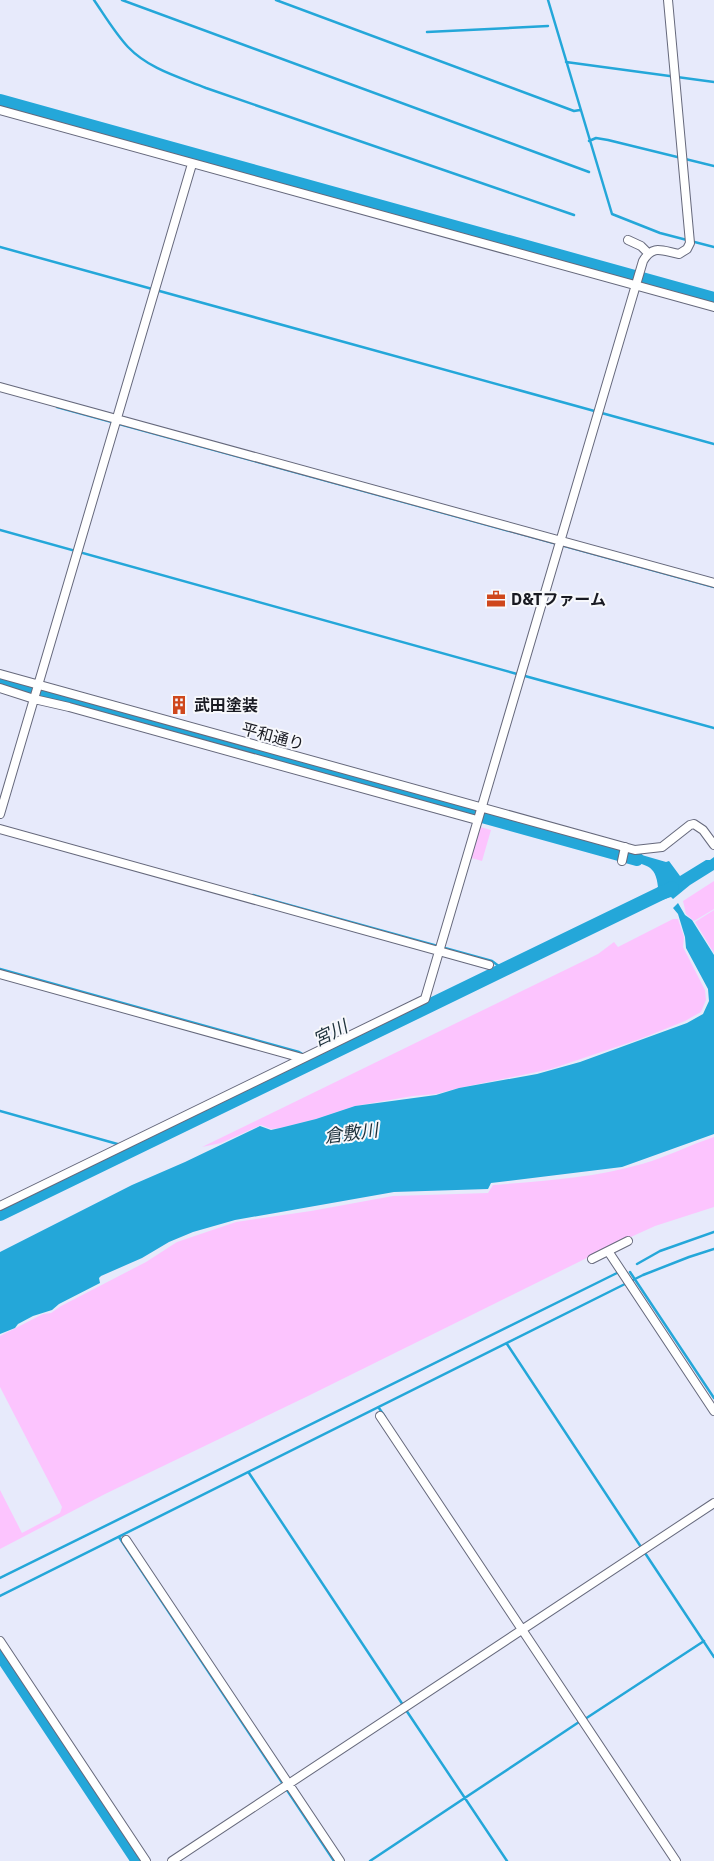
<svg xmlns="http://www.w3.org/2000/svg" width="714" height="1861" viewBox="0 0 714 1861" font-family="'IBM Plex Sans','Noto Sans JP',sans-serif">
<rect width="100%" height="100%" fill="#e7eafb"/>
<!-- green -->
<path fill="#fcc4fe" d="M 477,826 L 491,830 L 482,861 L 468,857 Z
M 714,881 L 714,909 L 694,921 L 686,914 L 683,901 Z
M 714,910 L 714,953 L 695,922 Z
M 673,919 L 678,919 L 684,937 L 683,947 L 705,990 L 706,1000 L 701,1012 L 685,1021 L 640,1039 L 551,1069 L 459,1088 L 436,1094 L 413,1096 L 355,1106 L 316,1119 L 280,1128 L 271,1129 L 261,1125 L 221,1143 L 202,1147 L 598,954 L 614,942 L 618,947 Z
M 714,1137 L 714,1207 L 655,1226 L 611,1246 L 306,1397 L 105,1494 L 0,1549 L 0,1490 L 22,1533 L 60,1513 L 62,1507 L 0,1387 L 0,1336 L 43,1314 L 51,1313 L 61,1306 L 146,1262 L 177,1242 L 236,1222 L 311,1211 L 393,1196 L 488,1193 L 493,1185 C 543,1181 593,1178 642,1164 C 666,1157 690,1145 714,1137 Z"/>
<!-- water -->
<path fill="#24a7d9" d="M 628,851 L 666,862 L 669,861 L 680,876 L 706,860 L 710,860 L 714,857 L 714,870 L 690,885 L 673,899 L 671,897 L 659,901 L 654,891 L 658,887 C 656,864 645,865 625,860 Z
M 678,903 L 685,915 L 692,920 L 714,955 L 714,1134 L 622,1167 L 491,1183 L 488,1189 L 394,1192 L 235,1220 L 193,1232 L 169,1242 L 142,1258 L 101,1276 L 99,1278 L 100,1283 L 59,1304 L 52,1310 L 33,1316 L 18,1324 L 15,1328 L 0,1334 L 0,1252 L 132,1185 L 185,1162 L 260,1126 L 271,1130 L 280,1128 L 316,1119 L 355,1106 L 436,1095 L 459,1088 L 537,1074 L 580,1062 L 687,1023 L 703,1014 L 709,1001 L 708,989 L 686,948 L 685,937 L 678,914 L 673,908 Z"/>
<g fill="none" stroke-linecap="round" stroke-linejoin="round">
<!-- stream -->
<path stroke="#24a7d9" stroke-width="2.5" d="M 94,0 C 105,16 115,33 128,47 C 149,69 179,77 206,88 L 574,215
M 122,0 L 589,172
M 276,0 L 574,111 L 580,110
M 548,0 L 612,214 L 660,233 L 714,247
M 427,32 L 548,26
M 566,62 L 714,82
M 589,141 L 596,138 L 608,140 L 714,166
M 0,247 L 714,444
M 57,407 L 714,587
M 0,530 L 517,674
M 525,676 L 714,728
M 253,895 L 492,961 L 504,970
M 0,969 L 299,1052 L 304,1055
M 0,1111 L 121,1145
M 126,1147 L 134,1150
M 637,1264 L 660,1251 L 714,1232
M 630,1272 L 714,1398
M 507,1344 L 641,1547
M 379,1408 L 385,1417
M 249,1473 L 403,1705
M 119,1537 L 334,1861
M 645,1553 L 714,1657
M 0,1578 L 619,1272
M 0,1596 L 643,1275 L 689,1257 L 714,1249
M 406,1710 L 507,1861
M 585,1719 L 704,1641
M 370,1861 L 579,1722"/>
<!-- river -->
<path stroke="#24a7d9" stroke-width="14" d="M 0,101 L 714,299
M 0,682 L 637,859
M 0,1214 L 672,888
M 0,1653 L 138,1861"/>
<!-- minor casing -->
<g stroke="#66697c" stroke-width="10">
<path id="minor" d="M 0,110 L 714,307
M 628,240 L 641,246 L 648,253
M 0,387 L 714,583
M 0,674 L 635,850 L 662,847 L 690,825 L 694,824 L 703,830 L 714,845
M 0,688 L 34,699 L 69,707 L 477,820
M 0,814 L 192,164
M 0,829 L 489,965
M 622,861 L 625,847
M 0,974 L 302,1058
M 0,1206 L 425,999 L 643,261 C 653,244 662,251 679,254 L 687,249 L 690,243 L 668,0
M 608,1251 L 628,1241
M 592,1259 L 608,1251 L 714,1411
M 380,1416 L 676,1861
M 126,1540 L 340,1861
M 0,1641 L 146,1861
M 172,1861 L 714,1503"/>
</g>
<!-- minor -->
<use href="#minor" stroke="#fff" stroke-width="8"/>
</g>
<!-- icons -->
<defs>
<g id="office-bare" transform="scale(1.5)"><path d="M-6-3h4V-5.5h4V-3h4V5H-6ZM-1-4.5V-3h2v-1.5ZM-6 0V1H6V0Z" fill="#cf471c" stroke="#f7f8fc" stroke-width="2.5" paint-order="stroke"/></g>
<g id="building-bare" transform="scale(1.5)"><path d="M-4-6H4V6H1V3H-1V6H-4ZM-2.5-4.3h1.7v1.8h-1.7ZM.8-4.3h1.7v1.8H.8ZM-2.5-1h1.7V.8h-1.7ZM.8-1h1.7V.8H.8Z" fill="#cf471c" stroke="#f7f8fc" stroke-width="2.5" paint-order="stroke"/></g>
</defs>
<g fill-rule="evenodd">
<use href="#office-bare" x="496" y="599"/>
<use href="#building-bare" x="179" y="705"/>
</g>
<g text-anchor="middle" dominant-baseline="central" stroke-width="4" stroke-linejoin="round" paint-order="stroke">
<!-- poi labels -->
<g font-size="16" font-weight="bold" fill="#191a22" stroke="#f7f8fc" text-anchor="start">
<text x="511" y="599">D&amp;Tファーム</text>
<text x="194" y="705">武田塗装</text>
</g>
<!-- street labels -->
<g font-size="16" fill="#191a22" stroke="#f7f8fc">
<text transform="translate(273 736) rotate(15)">平和通り</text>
</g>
<!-- water labels -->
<g font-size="18" font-style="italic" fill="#1d313b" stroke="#f7f8fc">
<text transform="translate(330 1033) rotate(-26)">宮川</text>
<text transform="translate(351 1133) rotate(-7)">倉敷川</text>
</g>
</g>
</svg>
